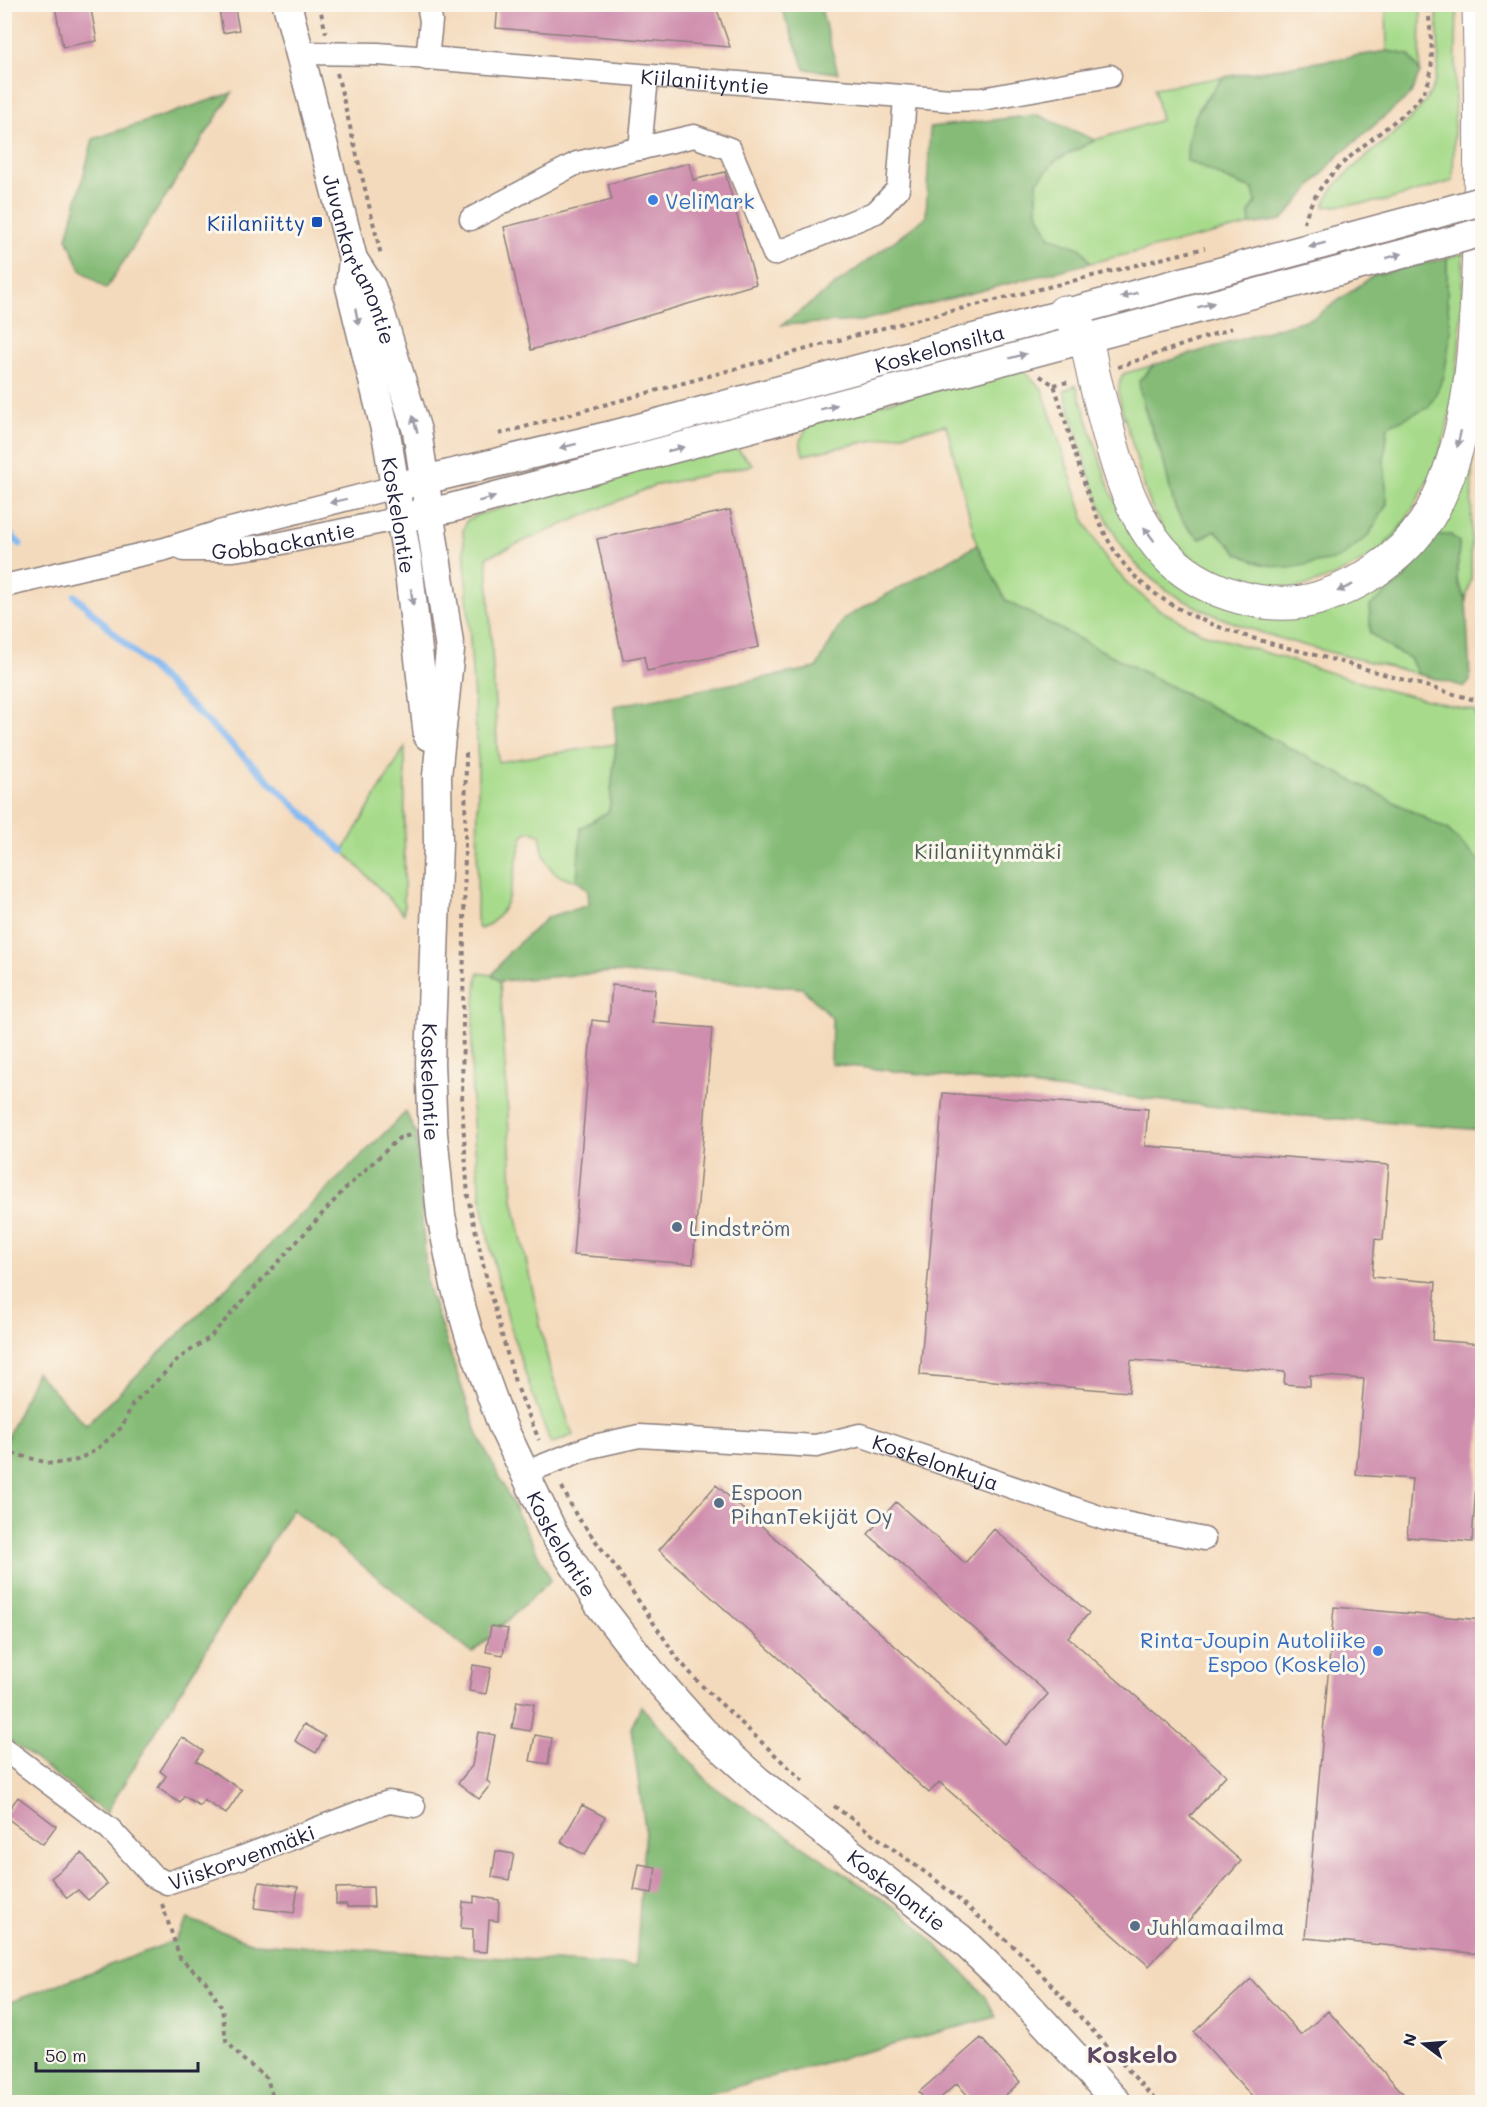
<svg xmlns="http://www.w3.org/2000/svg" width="1487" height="2107" viewBox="0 0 1487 2107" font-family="Mali,sans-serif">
<rect width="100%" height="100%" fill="#fbf7ec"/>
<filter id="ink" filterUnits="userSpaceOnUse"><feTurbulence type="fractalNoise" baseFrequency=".0167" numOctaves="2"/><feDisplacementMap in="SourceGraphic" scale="12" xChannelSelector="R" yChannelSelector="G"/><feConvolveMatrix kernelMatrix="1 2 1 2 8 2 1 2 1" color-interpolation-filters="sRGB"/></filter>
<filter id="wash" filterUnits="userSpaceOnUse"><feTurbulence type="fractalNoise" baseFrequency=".008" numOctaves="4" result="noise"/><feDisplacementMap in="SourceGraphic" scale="24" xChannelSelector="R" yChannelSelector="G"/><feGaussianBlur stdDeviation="1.35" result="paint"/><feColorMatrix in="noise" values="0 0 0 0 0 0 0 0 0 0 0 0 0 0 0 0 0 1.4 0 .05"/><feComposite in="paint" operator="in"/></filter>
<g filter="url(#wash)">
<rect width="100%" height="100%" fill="#f4dabc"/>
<!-- green -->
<path fill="#a7db8b" stroke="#647e63" stroke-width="1.5" d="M 1386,5 L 1421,5 L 1420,72 L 1409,55 L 1387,51 Z
M 1436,5 L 1457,5 L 1453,181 L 1385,201 L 1324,207 C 1329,172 1415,132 1433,87 C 1443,62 1437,30 1436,5 Z
M 1224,77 L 1199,107 L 1187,160 C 1210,169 1228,183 1253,189 L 1256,202 L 1249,213 L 1250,225 L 1090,263 L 1082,249 L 1050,237 L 1037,211 L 1037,182 L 1055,161 L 1095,140 L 1161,120 L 1154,88 Z
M 1463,253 C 1462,322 1459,423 1426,484 C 1416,504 1404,525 1389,541 C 1365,566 1301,595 1266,589 C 1234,584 1196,566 1174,543 C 1148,516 1141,473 1131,439 C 1126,419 1112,393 1123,374 L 1154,365 L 1139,381 C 1142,411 1153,430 1162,457 C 1174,492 1167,513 1200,539 L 1215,530 L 1239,554 L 1387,504 L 1384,460 L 1388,425 L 1429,407 L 1451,332 L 1447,300 L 1447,258 Z
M 1020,367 L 1042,389 L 1086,524 L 1107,561 L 1130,586 L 1158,609 L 1202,633 L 1386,690 L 1474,711 L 1482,730 L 1482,864 L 1448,830 L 1006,601 L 977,545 L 946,425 L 803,455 L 800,441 L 809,423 Z
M 1076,385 L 1110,490 L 1136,540 L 1321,612 L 1467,458 L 1472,457 L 1471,578 L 1466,600 L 1457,580 L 1459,542 L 1433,535 L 1405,578 L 1370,607 L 1393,650 L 1410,658 L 1418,674 C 1334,651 1178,626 1126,552 C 1093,505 1081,445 1064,391 Z
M 725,446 L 737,449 L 753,465 L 653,486 L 487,557 L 498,762 L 616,744 L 609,811 L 581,828 L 577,880 C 549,879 543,860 540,834 L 531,831 L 524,834 C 511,865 518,914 480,929 L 477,925 L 478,763 L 463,530 L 467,520 L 480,514 Z
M 405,747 L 404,914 L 343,851 Z
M 478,973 L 492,975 L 500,981 L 513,1200 L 549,1365 L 573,1435 L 551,1444 C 491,1290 456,1139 478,973 Z"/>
<!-- forest -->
<path fill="#85bb77" stroke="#546e59" stroke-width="1.5" d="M 780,5 L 820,5 L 838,73 L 805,69 Z
M 1387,51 L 1409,55 L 1420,72 L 1411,94 L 1337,157 L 1282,220 L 1250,225 L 1249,213 L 1256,202 L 1253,189 C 1226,182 1212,169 1187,161 C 1186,121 1200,106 1224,77 Z
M 232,93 L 106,289 L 81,270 L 67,238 L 93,139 Z
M 1038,115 L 1095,140 L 1055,161 L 1037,182 L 1037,211 L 1050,237 L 1082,249 L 1090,263 L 861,321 L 782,325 L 926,217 L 930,127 Z
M 1447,258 L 1447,300 L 1451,332 L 1444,377 L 1429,407 L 1388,426 L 1384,460 L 1387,504 L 1369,535 L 1339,559 L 1289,568 L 1261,564 L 1239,554 L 1215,530 L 1200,539 C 1167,513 1174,492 1162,457 C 1154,430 1142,411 1139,381 L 1154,365 L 1315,317 L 1374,275 Z
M 1433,535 L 1451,535 L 1459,542 L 1457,580 L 1466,600 L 1470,681 L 1465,687 L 1418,674 L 1410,658 L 1393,650 L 1370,633 L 1370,606 L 1405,578 Z
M 977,545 L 1006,601 L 1448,830 L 1482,864 L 1482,1130 L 1291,1115 L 831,1064 L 832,1018 L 802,988 L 613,972 L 500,981 L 492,975 L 510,951 L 548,917 L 589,905 L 588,891 L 577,880 L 581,828 L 609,811 L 616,744 L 614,706 L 816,668 L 844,618 Z
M 406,1112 L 416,1134 L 427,1285 L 478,1435 L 551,1580 L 472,1653 L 292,1509 L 106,1813 L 5,1737 L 5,1443 L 36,1372 L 86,1425 Z
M 641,1706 L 710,1784 L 908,1916 L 984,1994 L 996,2017 L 678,2102 L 5,2102 L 5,2004 L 174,1941 L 188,1919 L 253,1943 L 636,1966 L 645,1828 L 631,1728 Z"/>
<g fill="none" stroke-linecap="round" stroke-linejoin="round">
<!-- stream -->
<path stroke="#82b8f1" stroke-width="7" d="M 4,529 L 20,544
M 75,596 L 343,851"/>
</g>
<g id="blocks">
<!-- building -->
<path fill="#cf8ead" d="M 70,4 L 90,4 L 97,41 L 63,47 L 55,7 Z
M 218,4 L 234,4 L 239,30 L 223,33 Z
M 498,4 L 715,4 L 730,47 L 496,28 Z
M 689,163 L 693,180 L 725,172 L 756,284 L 531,350 L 504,227 L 612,200 L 608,184 Z
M 730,510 L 759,647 L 647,671 L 644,656 L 623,660 L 597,539 Z
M 612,985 L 655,989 L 653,1023 L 712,1028 L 693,1264 L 573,1255 L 592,1020 L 609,1022 Z
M 943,1093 L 1148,1109 L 1145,1146 L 1389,1165 L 1383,1240 L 1375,1239 L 1372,1277 L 1436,1282 L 1432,1340 L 1482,1344 L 1482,1402 L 1472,1542 L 1407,1537 L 1412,1479 L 1356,1475 L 1364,1379 L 1310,1375 L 1310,1386 L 1284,1384 L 1285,1372 L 1131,1360 L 1129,1392 L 920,1375 Z
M 716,1485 L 1004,1744 L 1048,1694 L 868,1534 L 896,1502 L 965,1563 L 994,1529 L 1089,1613 L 1068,1637 L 1226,1775 L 1190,1816 L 1241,1861 L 1149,1966 L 939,1782 L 929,1793 L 659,1550 Z
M 1334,1607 L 1482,1620 L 1482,1954 L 1305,1938 Z
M 491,1626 L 508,1629 L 503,1655 L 486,1652 Z
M 473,1665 L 491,1668 L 486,1694 L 469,1691 Z
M 517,1701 L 534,1704 L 530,1731 L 512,1728 Z
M 304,1724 L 325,1736 L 316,1753 L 295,1741 Z
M 478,1732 L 495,1735 L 487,1781 L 491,1784 L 479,1799 L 458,1783 L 472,1766 Z
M 535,1735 L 552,1738 L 548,1764 L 530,1761 Z
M 182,1737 L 203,1751 L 196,1761 L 242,1790 L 226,1814 L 204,1800 L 200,1806 L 184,1796 L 180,1803 L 158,1788 L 166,1776 L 160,1771 Z
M 18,1797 L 56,1826 L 43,1844 L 4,1816 Z
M 582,1805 L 605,1817 L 585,1855 L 561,1842 Z
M 496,1851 L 514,1854 L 509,1880 L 492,1877 Z
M 82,1853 L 107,1884 L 88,1900 L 78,1890 L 67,1898 L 51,1878 Z
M 639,1864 L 656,1867 L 652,1893 L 634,1890 Z
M 259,1882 L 298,1887 L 294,1913 L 255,1908 Z
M 373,1887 L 374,1907 L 347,1907 L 346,1904 L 336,1904 L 336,1888 Z
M 474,1896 L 499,1900 L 498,1921 L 489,1920 L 487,1952 L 473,1951 L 473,1929 L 461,1928 L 463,1902 L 474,1903 Z
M 1251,1979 L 1301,2035 L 1328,2011 L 1412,2103 L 1258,2103 L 1194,2032 Z
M 981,2038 L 1020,2082 L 997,2103 L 974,2103 L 957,2083 L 935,2103 L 928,2103 L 919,2092 Z"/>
</g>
</g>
<g filter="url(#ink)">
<use href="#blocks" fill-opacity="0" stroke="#8b7e7c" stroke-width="1.5"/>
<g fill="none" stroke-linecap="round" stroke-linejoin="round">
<!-- minor casing -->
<g stroke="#8b7e7c" stroke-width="25">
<g id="minor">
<path id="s1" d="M 300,53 L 378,54 L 951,100 L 982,99 L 1110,76"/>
<path d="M 427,59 L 431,21 L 428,4"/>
<path d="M 640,149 L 647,78"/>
<path d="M 471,219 L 577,163 L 694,136 L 730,149 L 774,254 L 876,212 L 898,189 L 905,98"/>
<path id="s2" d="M 184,550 L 232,550 L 277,544 L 401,518"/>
<path d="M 4,586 L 165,549 L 219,532 L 395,487"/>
<path id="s3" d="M 524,1473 L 590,1447 L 639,1436 L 816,1446 L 860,1435 L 1105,1519 L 1204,1539"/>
<path id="s4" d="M 4,1749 L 110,1829 L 153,1876 L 167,1883 L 243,1857 L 376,1806 L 389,1802 L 414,1806"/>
</g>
</g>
<!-- major casing -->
<g stroke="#8b7e7c" stroke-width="31">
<g id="major">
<path id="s5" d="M 287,4 L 353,259 L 371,287 L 380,311 L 417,431 L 447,629 L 450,650 L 437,776 L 438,843 L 430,1063 L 433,1133 L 441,1215 L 455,1285 L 469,1334 L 502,1425 L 553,1532 L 600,1606 L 655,1677 L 704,1732 L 757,1780 L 960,1938 L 1015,1991 L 1117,2102"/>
<path id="s6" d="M 353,259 L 350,287 L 386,433 L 408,564 L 428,736"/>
<path id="s7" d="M 395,487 L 624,432 L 1435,214"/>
<path d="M 401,518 L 451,508 L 1440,244"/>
</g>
</g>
<!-- highway casing -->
<g stroke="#8b7e7c" stroke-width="35">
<path id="highway" d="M 1064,312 C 1071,320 1081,329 1085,338 C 1090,351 1091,367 1095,381 C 1112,443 1123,513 1171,560 C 1207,594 1271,613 1319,598 C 1369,582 1416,548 1438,499 C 1471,428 1475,350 1478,274 C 1482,184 1481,94 1479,4"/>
</g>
<!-- path -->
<path stroke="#8b7e7c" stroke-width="4" stroke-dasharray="4.5 4.5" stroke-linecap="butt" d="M 319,4 L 326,33
M 337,73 L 381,255
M 1304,223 C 1315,179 1357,151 1391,124 C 1405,113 1422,100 1428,83 C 1436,61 1429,28 1428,4
M 1118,367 L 1232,328
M 1040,376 L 1054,385 C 1072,437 1088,515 1120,559 C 1168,624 1261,640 1334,660 C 1383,674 1433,688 1482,702
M 1054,385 L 1068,382
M 499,434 L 879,329 L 1205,248
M 466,753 L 462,1104 L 468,1198 L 488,1285 L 515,1382
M 518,1389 L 539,1440
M 4,1451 L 52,1464 L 77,1460 L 96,1450 L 122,1427 L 132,1405 L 181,1357 L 209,1338 L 344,1190 L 399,1138 L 411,1135
M 562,1487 L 576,1515 L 617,1569 L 678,1659 L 700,1684 L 805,1783
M 834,1806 L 937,1881 L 1028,1959 L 1157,2102
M 162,1904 L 180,1958 L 206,1982 L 222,2008 L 226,2040 L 241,2058 L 267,2078 L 274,2102"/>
<!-- minor -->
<use href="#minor" stroke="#fff" stroke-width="22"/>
<!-- major -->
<use href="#major" stroke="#fff" stroke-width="28"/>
<!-- highway -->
<use href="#highway" stroke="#fff" stroke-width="33"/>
<!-- major-bridge casing -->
<g stroke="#8b7e7c" stroke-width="31" stroke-linecap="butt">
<path id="major-bridge" d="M 1435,214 L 1482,201
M 1440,244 L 1482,232"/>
</g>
<!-- major-bridge -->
<use href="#major-bridge" stroke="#fff" stroke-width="28"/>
</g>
<!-- one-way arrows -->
<defs><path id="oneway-solid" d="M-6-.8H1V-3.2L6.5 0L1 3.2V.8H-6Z" transform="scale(1.5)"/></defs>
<g fill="#9c9ca7">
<use href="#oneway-solid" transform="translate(1317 245) rotate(165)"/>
<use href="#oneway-solid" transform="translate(1394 256) rotate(-15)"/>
<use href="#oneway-solid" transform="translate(1129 295) rotate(165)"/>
<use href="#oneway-solid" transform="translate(1206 305) rotate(-15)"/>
<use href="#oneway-solid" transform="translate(357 317) rotate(78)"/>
<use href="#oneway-solid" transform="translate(1018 356) rotate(-15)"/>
<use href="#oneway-solid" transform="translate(829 407) rotate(-15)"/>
<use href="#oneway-solid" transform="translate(415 424) rotate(-106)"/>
<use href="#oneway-solid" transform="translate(1459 439) rotate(103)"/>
<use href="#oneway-solid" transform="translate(568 446) rotate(166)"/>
<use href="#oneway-solid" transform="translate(676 449) rotate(-15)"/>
<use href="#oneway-solid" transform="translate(487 499) rotate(-15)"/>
<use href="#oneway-solid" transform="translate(338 501) rotate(166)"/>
<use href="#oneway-solid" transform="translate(1149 534) rotate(-127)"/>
<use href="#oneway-solid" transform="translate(1345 588) rotate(156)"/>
<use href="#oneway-solid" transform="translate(412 597) rotate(83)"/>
</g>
</g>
<!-- markers -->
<g fill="#3f7fe0" stroke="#fbf7ec" stroke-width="2">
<circle cx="653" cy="200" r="6"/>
<circle cx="1378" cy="1651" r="6"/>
</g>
<rect fill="#1a4fb4" stroke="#fbf7ec" stroke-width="2" x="311" y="216" width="12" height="12" rx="3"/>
<g fill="#5c6f8a" stroke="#fbf7ec" stroke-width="2">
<circle cx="677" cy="1227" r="6"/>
<circle cx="719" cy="1503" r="6"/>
<circle cx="1135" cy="1926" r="6"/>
</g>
<g text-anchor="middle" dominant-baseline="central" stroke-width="6" stroke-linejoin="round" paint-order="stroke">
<!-- street labels -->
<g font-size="21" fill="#22223b" stroke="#fbf7ec">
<text stroke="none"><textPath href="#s1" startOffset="406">Kiilaniityntie</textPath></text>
<text stroke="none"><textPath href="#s5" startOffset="266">Juvankartanontie</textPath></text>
<text stroke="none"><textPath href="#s7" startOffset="562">Koskelonsilta</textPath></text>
<text stroke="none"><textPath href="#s6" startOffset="262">Koskelontie</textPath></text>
<text stroke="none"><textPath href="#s2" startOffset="100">Gobbackantie</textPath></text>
<text stroke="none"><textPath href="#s5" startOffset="1102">Koskelontie</textPath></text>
<text stroke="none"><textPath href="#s3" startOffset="424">Koskelonkuja</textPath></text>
<text stroke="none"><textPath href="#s5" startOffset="1588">Koskelontie</textPath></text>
<text stroke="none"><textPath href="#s4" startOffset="291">Viiskorvenmäki</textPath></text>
<text stroke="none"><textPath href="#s5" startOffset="2074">Koskelontie</textPath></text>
</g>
<!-- shop labels -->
<g font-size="21" fill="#366cbe" stroke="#fbf7ec" text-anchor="start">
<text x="665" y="200">VeliMark</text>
<text x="1366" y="1639" text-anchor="end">Rinta-Joupin Autoliike<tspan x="1366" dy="24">Espoo (Koskelo)</tspan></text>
</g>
<!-- transit labels -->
<g font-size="21" fill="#164399" stroke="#fbf7ec" text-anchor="end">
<text x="305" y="222">Kiilaniitty</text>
</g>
<!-- park labels -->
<g font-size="21" fill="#4a5a53" stroke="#fbf7ec">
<text x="988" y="850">Kiilaniitynmäki</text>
</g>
<!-- service labels -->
<g font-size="21" fill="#4e5e75" stroke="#fbf7ec" text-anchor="start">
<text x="689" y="1227">Lindström</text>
<text x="731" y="1491">Espoon<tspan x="731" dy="24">PihanTekijät Oy</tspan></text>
<text x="1147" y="1926">Juhlamaailma</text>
</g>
<!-- quarter labels -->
<g font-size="24" font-weight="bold" fill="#5f4863" stroke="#fbf7ec">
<text x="1132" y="2053">Koskelo</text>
</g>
</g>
<!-- margin -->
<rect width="1487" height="2107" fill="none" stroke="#fbf7ec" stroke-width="24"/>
<!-- north arrow -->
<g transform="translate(1424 2044) rotate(286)" stroke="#fbf7ec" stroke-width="4.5" paint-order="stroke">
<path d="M0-4.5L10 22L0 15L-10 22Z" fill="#22223b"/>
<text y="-9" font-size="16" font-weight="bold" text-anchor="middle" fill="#22223b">N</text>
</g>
<!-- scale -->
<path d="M36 2062v9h162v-9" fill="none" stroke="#22223b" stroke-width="3"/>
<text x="45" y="2062" font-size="18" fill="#22223b" stroke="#fbf7ec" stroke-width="4.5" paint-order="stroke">50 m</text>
</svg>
